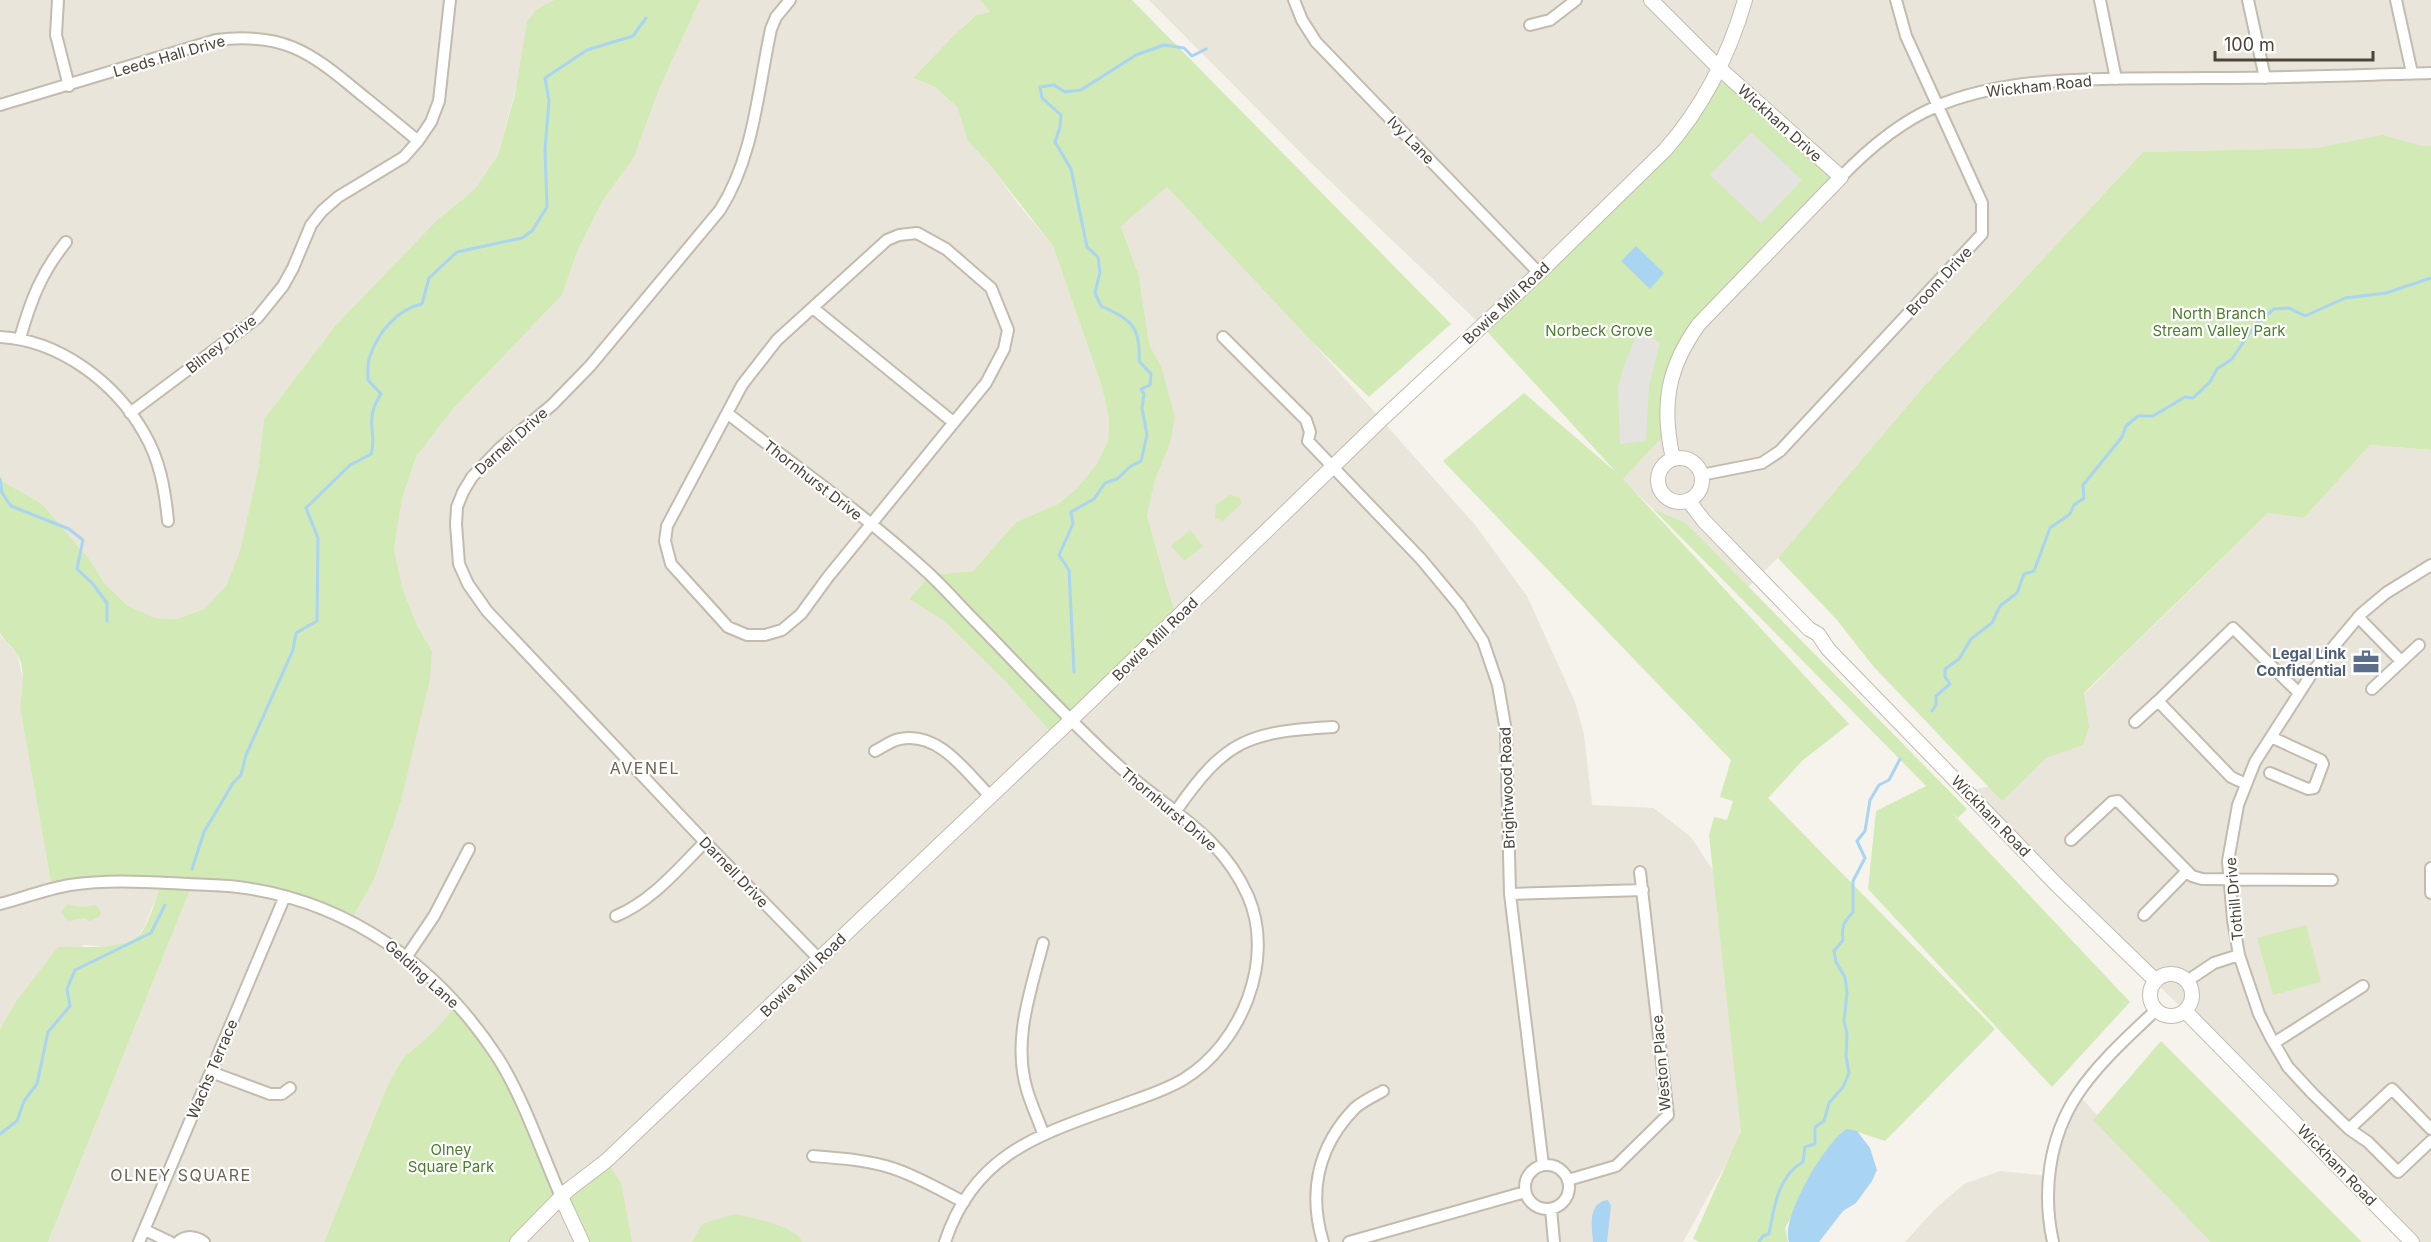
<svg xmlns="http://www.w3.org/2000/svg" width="2431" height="1242" viewBox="0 0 2431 1242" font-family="Inter,sans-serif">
<rect width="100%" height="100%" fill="#f6f3ec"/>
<!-- residential -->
<path fill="#eae5da" d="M 0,0 L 554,0 L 537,9 L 498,155 L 474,190 L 436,221 L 335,326 L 264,419 L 258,470 L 240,550 L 226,586 L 204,609 L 177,619 L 155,618 L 128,606 L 105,584 L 90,560 L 41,503 L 0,480 Z
M 700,0 L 980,0 L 990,12 L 975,15 L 954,35 L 913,78 L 935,87 L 957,107 L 968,141 L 989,164 L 1019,205 L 1053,246 L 1101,384 L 1109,418 L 1108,441 L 1096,465 L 1076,489 L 1058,504 L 1016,522 L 973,571 L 930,575 L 909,599 L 944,621 L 1005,681 L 1054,736 L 1168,588 L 1147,516 L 1155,480 L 1170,444 L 1161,366 L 1149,344 L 1139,276 L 1121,225 L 1167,187 L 1313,343 L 1476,526 L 1527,596 L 1575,702 L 1584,734 L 1592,805 L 1654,808 L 1691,837 L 1716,875 L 1746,1109 L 1737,1144 L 1683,1242 L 517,1242 L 458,1004 L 431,1034 L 403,1058 L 388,1084 L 324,1242 L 48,1242 L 192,885 L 237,887 L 351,920 L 374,880 L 400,805 L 432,651 L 418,627 L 403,590 L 394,549 L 402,499 L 416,457 L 452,410 L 562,295 L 578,250 L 602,202 L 634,157 L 660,87 Z
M 1149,0 L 2431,0 L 2431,146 L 2143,152 L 1925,385 L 1778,558 L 1748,587 L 1686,523 L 1653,509 L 1622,479 L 1667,432 L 1699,107 L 1481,325 L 1307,159 Z
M 2370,445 L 2431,450 L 2431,1242 L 2412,1242 L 1967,791 L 1991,786 L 2268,513 L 2304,518 Z
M 0,632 L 1,637 L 17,653 L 24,683 L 20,708 L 52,888 L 0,903 Z
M 162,882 L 144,928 L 135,938 L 115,947 L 84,945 L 15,1003 L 0,1029 L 0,906 L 51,891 Z
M 2078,1094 L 2214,1242 L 1905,1242 L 1935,1209 L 1964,1184 L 2000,1171 L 2049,1176 Z"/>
<!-- green -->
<path fill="#d2eab5" d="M 554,0 L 700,0 L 660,87 L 634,157 L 602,202 L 578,250 L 562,295 L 452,410 L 416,457 L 402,499 L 394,549 L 403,590 L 418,627 L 432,651 L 430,679 L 400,805 L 374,880 L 351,920 L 285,896 L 192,885 L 48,1242 L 0,1242 L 0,1029 L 15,1003 L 58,947 C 84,945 130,954 145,927 C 152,914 156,897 161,883 L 52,888 L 20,708 C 22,691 27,666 15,651 C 10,644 3,641 0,632 L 0,480 L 41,503 L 90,560 L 105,584 L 128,606 L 155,618 L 177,619 L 204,609 L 226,586 L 240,550 L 258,470 L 264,419 L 335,326 L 436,221 L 474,190 L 498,155 L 515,94 L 527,22 L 537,9 Z
M 980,0 L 1132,0 L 1451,324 L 1369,397 L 1313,343 L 1167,187 L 1121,226 L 1139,276 L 1149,344 L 1161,366 L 1175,417 L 1170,444 L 1155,480 L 1147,516 L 1176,617 L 1054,736 L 1005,681 L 944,621 L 909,599 L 930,575 L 973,571 L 1016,522 L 1058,504 L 1076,489 L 1096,465 L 1108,441 L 1109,418 L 1101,384 L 1053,246 L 989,164 L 968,141 L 957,107 L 935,87 L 913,78 L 954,35 L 976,15 L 990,12 Z
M 1719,68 L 1841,177 L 1685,344 L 1667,432 L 1623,479 L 1849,724 L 1803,760 L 1768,798 L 1995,1029 L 1885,1141 L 1858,1132 L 1836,1139 L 1785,1228 L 1788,1242 L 1700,1242 L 1693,1239 L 1741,1131 L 1709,835 L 1714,817 L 1727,820 L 1733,801 L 1720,797 L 1731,760 L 1443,461 L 1524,393 L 1617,473 L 1481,325 L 1665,150 Z
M 2382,135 L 2422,146 L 2431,146 L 2431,450 L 2370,445 L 2304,518 L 2268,513 L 2084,693 L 2089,727 L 2083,745 L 2046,758 L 2002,801 L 1873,666 L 1837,620 L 1778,558 L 1925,385 L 2143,152 L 2317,148 Z
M 1230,495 L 1240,497 L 1241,504 L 1223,521 L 1215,518 L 1216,505 Z
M 1653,509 L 1686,523 L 1967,809 L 1958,818 L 1952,813 L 2130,1002 L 2052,1087 L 1868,889 L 1876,811 L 1926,786 Z
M 1190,530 L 1203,546 L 1184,561 L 1171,546 Z
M 67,904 L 80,907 L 96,905 L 101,912 L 99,917 L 89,921 L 85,918 L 68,921 L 61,912 Z
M 2306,925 L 2321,982 L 2273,995 L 2257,938 Z
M 458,1004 L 499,1060 L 562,1198 L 606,1161 L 621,1183 L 632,1242 L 582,1242 L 562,1199 L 517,1242 L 324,1242 L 388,1084 L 403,1058 L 431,1034 Z
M 2161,1041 L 2362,1242 L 2211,1242 L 2093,1120 Z
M 734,1214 C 753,1218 793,1225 803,1242 L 692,1242 L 702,1224 Z"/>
<!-- parking -->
<path fill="#e5e3e0" d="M 1751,132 L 1802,180 L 1761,223 L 1710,175 Z
M 1638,332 L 1660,342 L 1649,386 L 1646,441 L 1620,444 L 1618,388 L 1624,365 Z"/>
<!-- water -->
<path fill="#a9d4f2" d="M 1636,246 L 1664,273 L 1650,289 L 1621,261 Z
M 1847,1129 L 1857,1131 L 1870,1148 L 1877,1170 L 1872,1181 L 1856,1203 L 1843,1211 L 1819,1242 L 1789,1242 C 1780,1219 1826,1140 1847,1129 Z
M 1608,1200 L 1611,1206 L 1607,1242 L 1593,1242 C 1592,1226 1587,1203 1608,1200 Z"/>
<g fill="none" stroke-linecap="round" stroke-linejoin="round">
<!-- stream -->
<path stroke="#a9d4f2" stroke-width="3" d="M 0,479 L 2,493 L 11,506 L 69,529 L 83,540 L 77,569 L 92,583 L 107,603 L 107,621
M 1074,672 L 1069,570 L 1059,555 L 1073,524 L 1071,512 L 1094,499 L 1105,483 L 1117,479 L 1131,466 L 1141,461 L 1147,435 L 1142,408 L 1144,394 L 1141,389 L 1150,385 L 1151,374 L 1139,361 C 1141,327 1132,320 1101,306 L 1095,293 L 1100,272 L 1098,257 L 1087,247 L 1071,169 L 1055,142 L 1060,127 L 1061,115 L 1042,98 L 1040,87 L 1054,85 L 1065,92 L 1081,90 L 1136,55 L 1164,45 L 1184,48 L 1192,56 L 1206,49
M 1932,711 L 1936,705 L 1936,696 L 1950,684 L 1945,677 L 1945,669 L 1959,659 L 1971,639 L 1992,623 L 2000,606 L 2017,593 L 2024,574 L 2034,571 L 2050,528 L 2070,514 L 2074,505 L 2084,498 L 2083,485 L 2122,437 L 2126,426 L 2138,416 L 2153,416 L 2185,397 L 2193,398 L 2210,382 L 2217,369 L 2232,359 L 2255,325 L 2274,309 L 2289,308 L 2305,316 L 2345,298 L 2386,293 L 2431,278
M 192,869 L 204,832 L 233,783 L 241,775 L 246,755 L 293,650 L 296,633 L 317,621 L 318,538 L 306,508 L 350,465 L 371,454 C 376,440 369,426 373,411 C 374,405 378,399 381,394 L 368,380 C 368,373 367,363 370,356 C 378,333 397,309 422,304 L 429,278 L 457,252 L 522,238 L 532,231 L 547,207 L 545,149 L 549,100 L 545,78 L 587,50 L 633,36 L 646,18
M 0,1134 L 17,1121 L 24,1101 L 37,1084 L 48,1032 L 70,1006 L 67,989 L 75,970 L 151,933 L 165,905
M 1759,1242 L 1763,1236 L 1769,1234 C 1774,1207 1778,1176 1803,1162 L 1805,1147 L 1815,1144 L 1815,1127 L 1824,1121 L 1829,1103 L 1843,1087 L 1849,1073 L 1846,1056 L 1847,1034 L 1844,1021 L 1847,993 L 1845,977 L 1836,962 L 1834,951 L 1843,940 C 1841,926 1844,922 1853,912 L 1853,881 L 1865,858 L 1857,841 L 1865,831 L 1870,800 L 1879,785 L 1889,780 L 1900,759"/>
<!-- minor casing -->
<g stroke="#c2bbae" stroke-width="14">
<path id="minor" d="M 58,0 L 56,35 L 69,86
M 790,0 L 776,17 L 771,29 C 758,89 754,157 720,210 L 590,366 L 552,405 L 500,448 L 472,477 L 463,492 L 457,507 L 456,524 L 459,564 L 468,584 L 487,611 L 705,842 L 820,960
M 1294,0 L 1302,20 L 1316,42 L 1539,273
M 2100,0 L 2116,79
M 2248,0 L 2265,78
M 2396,0 L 2412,73
M 1530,25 L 1550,20 L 1576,0
M 0,105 L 216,40 C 282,32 309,51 357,91 C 378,108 398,124 418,141
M 1841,177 C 1868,149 1898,123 1935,107 C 2012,73 2120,79 2204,78 C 2280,78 2355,75 2431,73
M 917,233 L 946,249 L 991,288 L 1008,330 L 1004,349 L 986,383 L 828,577 L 801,614 L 782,630 L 765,635 L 747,635 L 728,627 L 671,564 L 665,541 L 667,526 L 742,385 L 777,340 L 887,240 L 899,235 Z
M 813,308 L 953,422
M 0,337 C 59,340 115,382 144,433 C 160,460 165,490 168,521
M 1223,337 L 1306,420 L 1310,432 L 1308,441 L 1421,559 L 1460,606 L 1483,641 L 1498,685 L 1506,731 L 1510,894 L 1543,1165
M 20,338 C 31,300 41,273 66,242
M 130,413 L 257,318 L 283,286 L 293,268 L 311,225 L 322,211 L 338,197 L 404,157 L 418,141 L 431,122 L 439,101 L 450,0
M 727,413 C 793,465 863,513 925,570 C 943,586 959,605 977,623 C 1024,671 1069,721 1120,767 C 1168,811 1220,833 1248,896 C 1276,960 1241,1044 1184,1079 C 1166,1090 1146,1096 1127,1103 C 1045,1133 975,1150 945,1242
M 1701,475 L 1762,463 L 1780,451 L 1982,234 L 1982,203 L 1906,36 L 1896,0
M 2431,565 L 2386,593 L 2361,614 L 2314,670 L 2255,762 L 2238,805 L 2228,861 L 2233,920 L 2239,955 L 2259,1014 L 2271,1038 L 2288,1067 L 2313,1094 L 2349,1129 L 2368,1142 L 2398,1172 L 2431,1141
M 2358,617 L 2401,661
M 2372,689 L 2419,645
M 2135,722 L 2158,701
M 875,751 C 883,747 892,740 900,739 C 939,731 966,772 990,796
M 2270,773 L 2308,789 L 2314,788 L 2323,764 L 2321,760 L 2271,737
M 2246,784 L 2231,777 L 2158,701 L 2233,628 L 2299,693
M 1176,811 C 1226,739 1248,732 1333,727
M 2071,840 L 2112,802 L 2118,801 L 2192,876 L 2202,879 L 2332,880
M 2431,868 L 2431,893
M 1510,894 L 1643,890
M 0,904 C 23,898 46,889 70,885 C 109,879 148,882 188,884 C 204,885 221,885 238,887 C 349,901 438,966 498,1058 C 524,1099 542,1154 562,1199
M 2144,915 L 2187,871
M 616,916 C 652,901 678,869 705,842
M 1043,943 C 1031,990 1012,1040 1027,1090 C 1031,1104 1038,1119 1043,1133
M 407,956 L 434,916 L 469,849
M 2187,981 L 2214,963 L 2239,955
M 2274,1043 L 2363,986
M 211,1072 L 270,1094 L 282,1094 L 290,1088
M 2349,1129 L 2392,1089 L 2431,1129
M 813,1156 C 839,1158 867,1160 892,1168 C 917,1176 940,1190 964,1202
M1525 1187a22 22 0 1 1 44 0a22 22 0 1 1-44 0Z
M 1568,1180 L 1616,1166 L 1668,1115 L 1640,872
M 1551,1209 L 1554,1242
M 145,1230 L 170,1242
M 139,1242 L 285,896
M 178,1242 C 186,1235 196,1236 204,1242
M 1323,1242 C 1308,1192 1318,1146 1355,1108 C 1363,1101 1374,1096 1383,1091
M 1349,1242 L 1525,1192
M 2053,1242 C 2042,1192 2049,1138 2077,1095 C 2098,1063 2129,1036 2156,1010"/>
</g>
<!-- tertiary casing -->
<g stroke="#c2bbae" stroke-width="16">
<path id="tertiary" d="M 1651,0 L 1719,68 L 1841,177 L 1699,324 C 1667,368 1661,406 1673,459
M1658 480a22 22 0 1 1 44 0a22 22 0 1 1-44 0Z
M 1688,500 L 1704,521 L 1809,629 L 1818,634 L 1828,649 L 2057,885 L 2156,981
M2150 995a21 21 0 1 1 42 0a21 21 0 1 1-42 0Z
M 2185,1011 L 2412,1242
M 562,1199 L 582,1242
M 517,1242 L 568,1190 L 606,1161 L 1071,720 L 1382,419 L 1539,273 L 1665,150 C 1703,107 1729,55 1745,0"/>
</g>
<!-- minor -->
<use href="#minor" stroke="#fff" stroke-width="10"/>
<!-- tertiary -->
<use href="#tertiary" stroke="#fff" stroke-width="14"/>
</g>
<!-- icons -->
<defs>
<g id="office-bare" transform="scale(2.07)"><path d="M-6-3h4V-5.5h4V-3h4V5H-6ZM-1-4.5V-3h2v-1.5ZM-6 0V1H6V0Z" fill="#5c6f8a" stroke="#fff" stroke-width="2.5" paint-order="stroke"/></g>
</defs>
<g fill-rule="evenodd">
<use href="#office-bare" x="2366" y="662"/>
</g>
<g text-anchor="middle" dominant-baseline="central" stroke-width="4.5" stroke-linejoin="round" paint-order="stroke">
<!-- street labels -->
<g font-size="15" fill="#4b4439" stroke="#fff">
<text transform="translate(169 56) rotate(-16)">Leeds Hall Drive</text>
<text transform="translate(2039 86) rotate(-6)">Wickham Road</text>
<text transform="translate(1780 123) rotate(42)">Wickham Drive</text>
<text transform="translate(1411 140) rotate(46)">Ivy Lane</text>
<text transform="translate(1939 281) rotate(-47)">Broom Drive</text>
<text transform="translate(1506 303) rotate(-43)">Bowie Mill Road</text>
<text transform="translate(221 344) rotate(-38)">Bilney Drive</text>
<text transform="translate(511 441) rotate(-42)">Darnell Drive</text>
<text transform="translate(813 480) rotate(38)">Thornhurst Drive</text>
<text transform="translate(1155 639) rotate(-44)">Bowie Mill Road</text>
<text transform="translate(1507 788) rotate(-92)">Brightwood Road</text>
<text transform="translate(1169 809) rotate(40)">Thornhurst Drive</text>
<text transform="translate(1991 816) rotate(46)">Wickham Road</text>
<text transform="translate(734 872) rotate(46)">Darnell Drive</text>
<text transform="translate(2234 899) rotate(-95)">Tothill Drive</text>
<text transform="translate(422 974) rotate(42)">Gelding Lane</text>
<text transform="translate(803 975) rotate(-44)">Bowie Mill Road</text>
<text transform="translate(1661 1063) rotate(-95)">Weston Place</text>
<text transform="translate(212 1069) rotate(-67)">Wachs Terrace</text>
<text transform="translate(2337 1165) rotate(46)">Wickham Road</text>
</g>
<!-- park labels -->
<g font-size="15" fill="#4a7f2a" stroke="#fff">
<text x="2219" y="313">North Branch<tspan x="2219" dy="17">Stream Valley Park</tspan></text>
<text x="1599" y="330">Norbeck Grove</text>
<text x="451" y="1149">Olney<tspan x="451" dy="17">Square Park</tspan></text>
</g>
<!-- service labels -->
<g font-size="15" font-weight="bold" fill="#4e5e75" stroke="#fff" text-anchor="end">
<text x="2346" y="653">Legal Link<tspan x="2346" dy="17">Confidential</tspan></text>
</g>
<!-- neighbourhood labels -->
<g font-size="16" letter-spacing="1.5" fill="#6e6250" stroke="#fff">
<text x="645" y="768">AVENEL</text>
<text x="181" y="1175">OLNEY SQUARE</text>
</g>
</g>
<!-- scale -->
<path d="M2215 51v9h158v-9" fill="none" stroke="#4b4439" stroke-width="3"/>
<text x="2224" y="51" font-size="18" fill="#4b4439" stroke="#ffffff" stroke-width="4.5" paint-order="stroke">100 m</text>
</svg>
